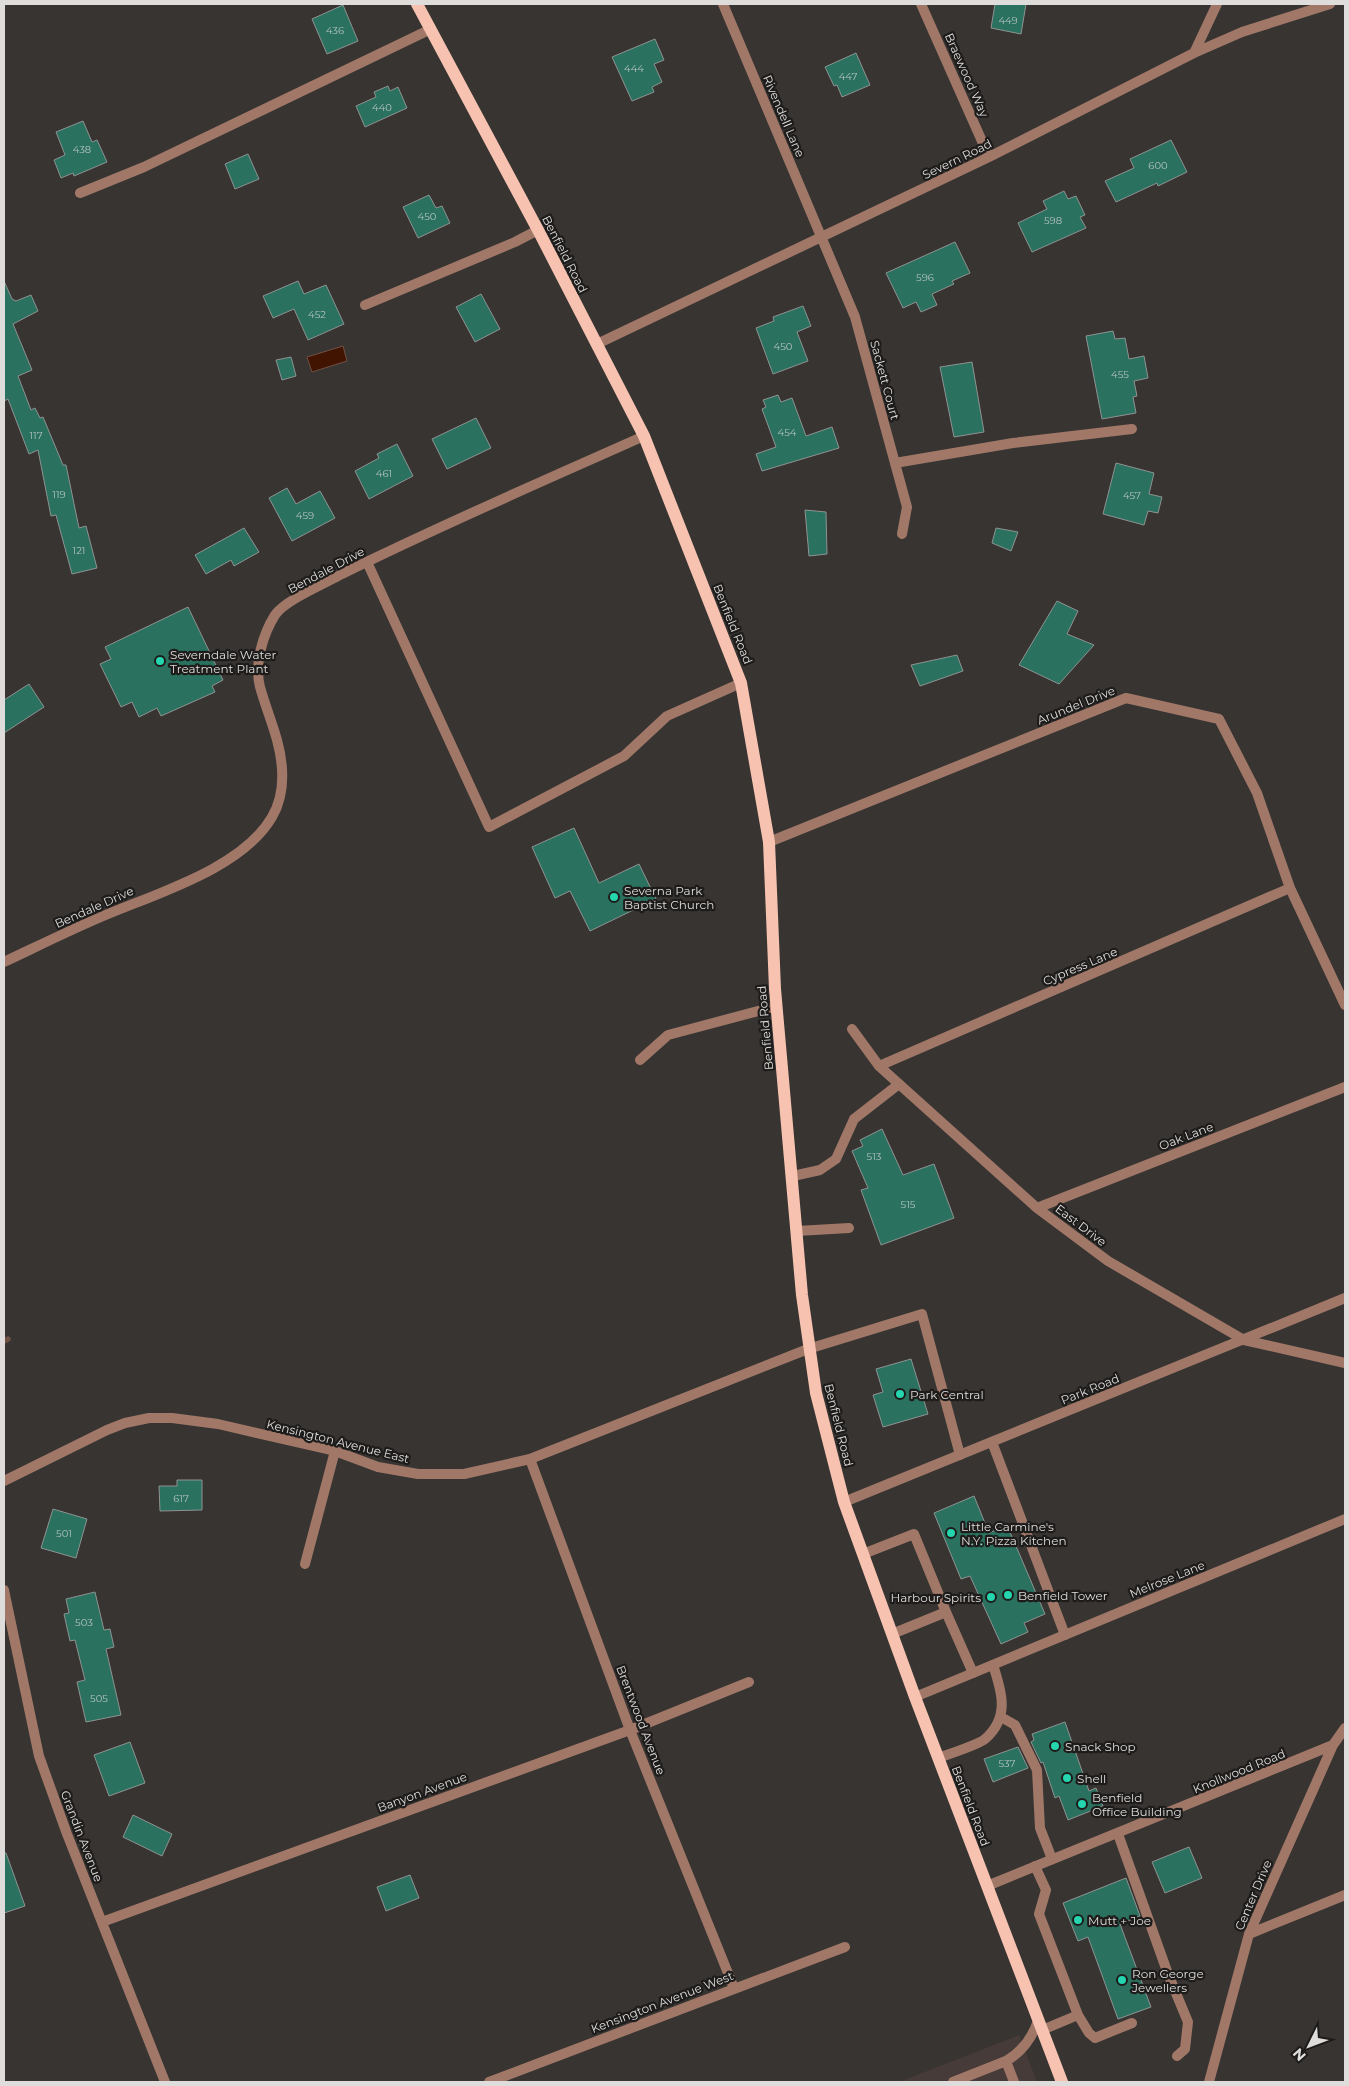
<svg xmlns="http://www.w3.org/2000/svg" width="1349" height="2086" viewBox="0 0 1349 2086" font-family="Montserrat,sans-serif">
<rect width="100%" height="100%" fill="#373432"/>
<!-- built -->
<path fill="#463b38" d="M 1019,2035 L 1037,2082 L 899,2082 Z"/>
<!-- water -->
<path fill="#411402" stroke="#705043" d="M 343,346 L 347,361 L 312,372 L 307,357 Z"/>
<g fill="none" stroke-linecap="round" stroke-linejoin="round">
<!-- stream -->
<path stroke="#705043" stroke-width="5.5" d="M 4,1341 L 8,1339"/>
</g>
<!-- building -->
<path fill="#2b715f" stroke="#8f9392" d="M 995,4 L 1026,4 L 1021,34 L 991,28 Z
M 343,5 L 358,41 L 327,54 L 312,19 Z
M 655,39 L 664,60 L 654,64 L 662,82 L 652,87 L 654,92 L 632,101 L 612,57 Z
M 856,53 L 870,85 L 842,97 L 837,85 L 834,86 L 825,67 Z
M 388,86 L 390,91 L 398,87 L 407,108 L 365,127 L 356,106 L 376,97 L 374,92 Z
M 83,121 L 92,142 L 97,140 L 107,162 L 74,176 L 73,173 L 61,178 L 54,160 L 65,155 L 56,132 Z
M 1171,140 L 1187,172 L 1158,186 L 1157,183 L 1116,202 L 1105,181 L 1134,168 L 1130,159 Z
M 248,154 L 259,179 L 235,189 L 225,164 Z
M 1064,191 L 1068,199 L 1076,196 L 1085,215 L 1080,217 L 1086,228 L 1032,252 L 1018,223 L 1047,209 L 1043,201 Z
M 429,195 L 436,208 L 442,206 L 450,223 L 418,238 L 403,207 Z
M 955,242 L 970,273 L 952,281 L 954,284 L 932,294 L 937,305 L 921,312 L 916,302 L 903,308 L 886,273 Z
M 4,281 L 12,299 L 16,301 L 31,295 L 38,311 L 13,324 L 32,370 L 18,376 L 31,410 L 35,408 L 40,418 L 43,417 L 63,465 L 66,465 L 79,528 L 86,526 L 97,568 L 72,574 L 56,515 L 51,516 L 38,450 L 29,454 L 8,399 L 4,401 Z
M 298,281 L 304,294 L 326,285 L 344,324 L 308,340 L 294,309 L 273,318 L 263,296 Z
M 481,294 L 500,329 L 475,342 L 456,307 Z
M 803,306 L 811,326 L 797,332 L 808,361 L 773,374 L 756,328 L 774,321 L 773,317 Z
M 1113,331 L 1115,339 L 1125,338 L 1129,359 L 1144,356 L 1148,378 L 1134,381 L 1137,396 L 1133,397 L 1136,413 L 1102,419 L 1086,336 Z
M 291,357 L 296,376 L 282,380 L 276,360 Z
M 972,362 L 984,432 L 954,437 L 940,367 Z
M 778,395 L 781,402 L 792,398 L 806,436 L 832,427 L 839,448 L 762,471 L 756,454 L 776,447 L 762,409 L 766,407 L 763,400 Z
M 476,418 L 491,448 L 447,469 L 432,439 Z
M 397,444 L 413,476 L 369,499 L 355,471 L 379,458 L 377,454 Z
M 1116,463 L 1154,473 L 1149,494 L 1162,497 L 1158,513 L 1148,511 L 1144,525 L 1103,514 Z
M 287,488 L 296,504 L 320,491 L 335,518 L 292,541 L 269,498 Z
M 805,510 L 826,512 L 827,554 L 809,556 Z
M 244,528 L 259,552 L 234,566 L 231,560 L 206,574 L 195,555 Z
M 996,528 L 1018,532 L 1011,551 L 992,543 Z
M 1057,601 L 1078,611 L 1067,634 L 1094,645 L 1059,684 L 1019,665 Z
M 188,607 L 223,680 L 212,686 L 215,692 L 161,716 L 157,708 L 139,717 L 132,702 L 121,707 L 100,664 L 111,659 L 105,647 Z
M 957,655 L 963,671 L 920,686 L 911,665 Z
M 29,684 L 44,707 L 4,733 L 4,700 Z
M 574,828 L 599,883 L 639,864 L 656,899 L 590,931 L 570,891 L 555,898 L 532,847 Z
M 882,1129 L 903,1175 L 934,1164 L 954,1218 L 881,1245 L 861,1190 L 868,1188 L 852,1151 L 863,1146 L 860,1140 Z
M 911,1359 L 928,1414 L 883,1427 L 873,1395 L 883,1392 L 876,1369 Z
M 177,1480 L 202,1480 L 202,1510 L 160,1511 L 159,1486 L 177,1486 Z
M 974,1496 L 989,1533 L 1007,1525 L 1045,1614 L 1024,1623 L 1028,1632 L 1001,1644 L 970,1576 L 961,1579 L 934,1513 Z
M 53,1509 L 87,1519 L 76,1558 L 41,1548 Z
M 95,1592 L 104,1630 L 110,1629 L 114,1647 L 106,1649 L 121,1715 L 86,1722 L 77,1682 L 85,1680 L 75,1640 L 70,1641 L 64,1614 L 69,1613 L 66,1599 Z
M 1065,1722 L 1089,1791 L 1096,1788 L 1103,1806 L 1068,1820 L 1059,1796 L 1055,1798 L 1043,1762 L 1041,1763 L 1031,1742 L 1034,1740 L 1032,1734 Z
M 130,1742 L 145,1783 L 109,1796 L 94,1755 Z
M 1018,1747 L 1028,1768 L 993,1782 L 984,1759 Z
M 133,1815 L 172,1834 L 162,1856 L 123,1837 Z
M 1189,1847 L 1202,1878 L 1165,1893 L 1152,1862 Z
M 4,1853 L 6,1853 L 25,1906 L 4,1913 Z
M 410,1875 L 419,1898 L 386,1911 L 377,1887 Z
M 1126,1878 L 1140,1916 L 1120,1924 L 1151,2007 L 1118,2019 L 1088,1937 L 1078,1941 L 1063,1903 Z"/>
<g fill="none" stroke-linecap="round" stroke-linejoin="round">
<!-- lane -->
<path stroke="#a17868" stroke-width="10" d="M 80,193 L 144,167 L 431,29
M 365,305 L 515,242 L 538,230
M 895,463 L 1013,443 L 1132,429
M 367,562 L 489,827 L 624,756 L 667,716 L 741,683
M 640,1060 L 668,1035 L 777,1006
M 793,1176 L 820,1170 L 836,1159 L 854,1119 L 899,1084
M 797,1231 L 849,1228
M 808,1349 L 922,1314 L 960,1455
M 992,1442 L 1065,1635
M 863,1554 L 914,1534 L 946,1612
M 892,1634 L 946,1612 L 973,1673
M 1001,1717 L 1015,1725 L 1037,1770 L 1040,1828 L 1052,1859
M 938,1758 C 949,1754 978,1745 985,1739 C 1010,1717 1002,1692 993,1665
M 1118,1834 L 1168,1974 L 1188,2022 L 1185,2049 L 1177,2056
M 1035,1866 L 1046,1890 L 1039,1914 L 1078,2015 L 1042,2030
M 1078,2015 L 1089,2033 L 1095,2038 L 1132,2023
M 1006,2061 C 1022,2052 1032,2038 1038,2021
M 953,2082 L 1006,2061 L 1014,2082"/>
<!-- street -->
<path stroke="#a17868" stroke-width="10" d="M 723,4 L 855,317 L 907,507 L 902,534
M 921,4 L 989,157
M 1194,53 L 1217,4
M 597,344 L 989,157 L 1194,53 L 1242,32 L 1330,4
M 769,842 L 1126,698 L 1219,719 L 1257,793 L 1290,888 L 1345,1005
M 4,962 C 36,947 68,931 101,917 C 154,894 242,869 272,817 C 286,793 284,766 277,740 C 272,722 265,705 260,687 C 254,664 263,634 275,615 C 285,600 326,583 342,574 C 441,525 543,481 644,436
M 852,1029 L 879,1066 L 1037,1208 L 1108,1261 L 1244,1340 L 1345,1363
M 879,1066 L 1290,888
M 1037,1208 L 1345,1087
M 530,1459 L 630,1730 L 734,1988
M 4,1481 L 107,1430 L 125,1423 L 149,1418 L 172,1418 L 218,1424 L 335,1451 L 378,1467 L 418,1474 L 464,1474 L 530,1459 L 808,1349
M 844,1502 L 1345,1298
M 305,1564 L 335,1451
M 4,1590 L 39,1756 L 67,1834 L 165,2082
M 915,1697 L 1345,1519
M 987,1886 L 1333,1745
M 102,1922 L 630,1730 L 749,1682
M 1249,1934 L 1345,1895
M 489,2082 L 845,1947
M 1209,2082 L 1249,1934 L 1333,1745 L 1345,1728"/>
<!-- primary -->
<path stroke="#f7c3b0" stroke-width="12" d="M 417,4 L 538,230 L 644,436 L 741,683 L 769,842 L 775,989 L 802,1295 L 816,1393 L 844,1502 L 915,1697 L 1062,2082"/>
</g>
<!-- markers -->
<g fill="#25d5ae" stroke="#1d1c1b" stroke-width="2">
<circle cx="160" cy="661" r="5"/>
<circle cx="614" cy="897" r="5"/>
<circle cx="900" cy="1394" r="5"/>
<circle cx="951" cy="1533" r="5"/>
<circle cx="1008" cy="1595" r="5"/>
<circle cx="991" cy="1597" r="5"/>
<circle cx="1055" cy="1746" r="5"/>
<circle cx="1067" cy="1778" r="5"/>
<circle cx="1082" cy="1804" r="5"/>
<circle cx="1078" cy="1920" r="5"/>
<circle cx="1122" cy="1980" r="5"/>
</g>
<g text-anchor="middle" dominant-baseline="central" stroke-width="4.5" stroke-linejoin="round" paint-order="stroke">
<!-- number labels -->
<g font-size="10" fill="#b2c2bd">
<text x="1008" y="20">449</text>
<text x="335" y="30">436</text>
<text x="634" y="68">444</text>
<text x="848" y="76">447</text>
<text x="382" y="107">440</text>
<text x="82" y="149">438</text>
<text x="1158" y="165">600</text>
<text x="427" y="216">450</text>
<text x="1053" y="220">598</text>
<text x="925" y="277">596</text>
<text x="317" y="314">452</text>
<text x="783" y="346">450</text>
<text x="1120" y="374">455</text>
<text x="787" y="432">454</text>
<text x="36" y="435">117</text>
<text x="384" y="473">461</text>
<text x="59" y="494">119</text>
<text x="1132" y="495">457</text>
<text x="305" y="515">459</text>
<text x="79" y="550">121</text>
<text x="874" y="1156">513</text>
<text x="908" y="1204">515</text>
<text x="181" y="1498">617</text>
<text x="64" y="1533">501</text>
<text x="84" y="1622">503</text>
<text x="99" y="1698">505</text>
<text x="1007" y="1763">537</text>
</g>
<!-- street labels -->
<g font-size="12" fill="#dfdddc" stroke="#1d1c1b">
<text transform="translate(967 75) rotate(66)">Braewood Way</text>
<text transform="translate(784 116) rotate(67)">Rivendell Lane</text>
<text transform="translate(957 159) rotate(-26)">Severn Road</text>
<text transform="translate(565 254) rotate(63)">Benfield Road</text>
<text transform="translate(885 380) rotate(75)">Sackett Court</text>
<text transform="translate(326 570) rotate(-28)">Bendale Drive</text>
<text transform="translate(733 624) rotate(68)">Benfield Road</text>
<text transform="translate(1076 705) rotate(-22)">Arundel Drive</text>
<text transform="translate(94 907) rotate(-24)">Bendale Drive</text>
<text transform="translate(1080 966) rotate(-23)">Cypress Lane</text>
<text transform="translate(765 1028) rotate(-95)">Benfield Road</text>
<text transform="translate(1186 1136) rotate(-21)">Oak Lane</text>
<text transform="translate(1081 1225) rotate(37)">East Drive</text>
<text transform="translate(1090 1389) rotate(-22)">Park Road</text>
<text transform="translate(839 1425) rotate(76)">Benfield Road</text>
<text transform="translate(338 1441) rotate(14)">Kensington Avenue East</text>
<text transform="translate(1167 1579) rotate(-22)">Melrose Lane</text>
<text transform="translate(641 1720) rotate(69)">Brentwood Avenue</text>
<text transform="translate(1239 1771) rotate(-22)">Knollwood Road</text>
<text transform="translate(422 1792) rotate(-20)">Banyon Avenue</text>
<text transform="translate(971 1806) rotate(69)">Benfield Road</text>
<text transform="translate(82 1836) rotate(69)">Grandin Avenue</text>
<text transform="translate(1253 1895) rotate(-67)">Center Drive</text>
<text transform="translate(662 2002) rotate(-21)">Kensington Avenue West</text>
</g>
<!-- poi labels -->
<g font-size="12" fill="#dfdddc" stroke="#1d1c1b" text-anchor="start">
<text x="170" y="654">Severndale Water<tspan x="170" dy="14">Treatment Plant</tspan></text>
<text x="624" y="890">Severna Park<tspan x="624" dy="14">Baptist Church</tspan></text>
<text x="910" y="1394">Park Central</text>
<text x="961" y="1526">Little Carmine's<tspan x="961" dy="14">N.Y. Pizza Kitchen</tspan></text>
<text x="1018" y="1595">Benfield Tower</text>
<text x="981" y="1597" text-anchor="end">Harbour Spirits</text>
<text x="1065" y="1746">Snack Shop</text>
<text x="1077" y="1778">Shell</text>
<text x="1092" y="1797">Benfield<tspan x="1092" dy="14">Office Building</tspan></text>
<text x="1088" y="1920">Mutt + Joe</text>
<text x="1132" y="1973">Ron George<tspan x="1132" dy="14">Jewellers</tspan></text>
</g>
</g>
<!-- border -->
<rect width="1349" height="2086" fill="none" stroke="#dfdddc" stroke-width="10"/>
<!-- north arrow -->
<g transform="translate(1309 2046) rotate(228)" stroke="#1d1c1b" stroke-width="4" paint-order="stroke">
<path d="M0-4L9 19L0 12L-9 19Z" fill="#dfdddc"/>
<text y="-8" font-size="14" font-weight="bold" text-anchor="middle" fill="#dfdddc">N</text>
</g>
</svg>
